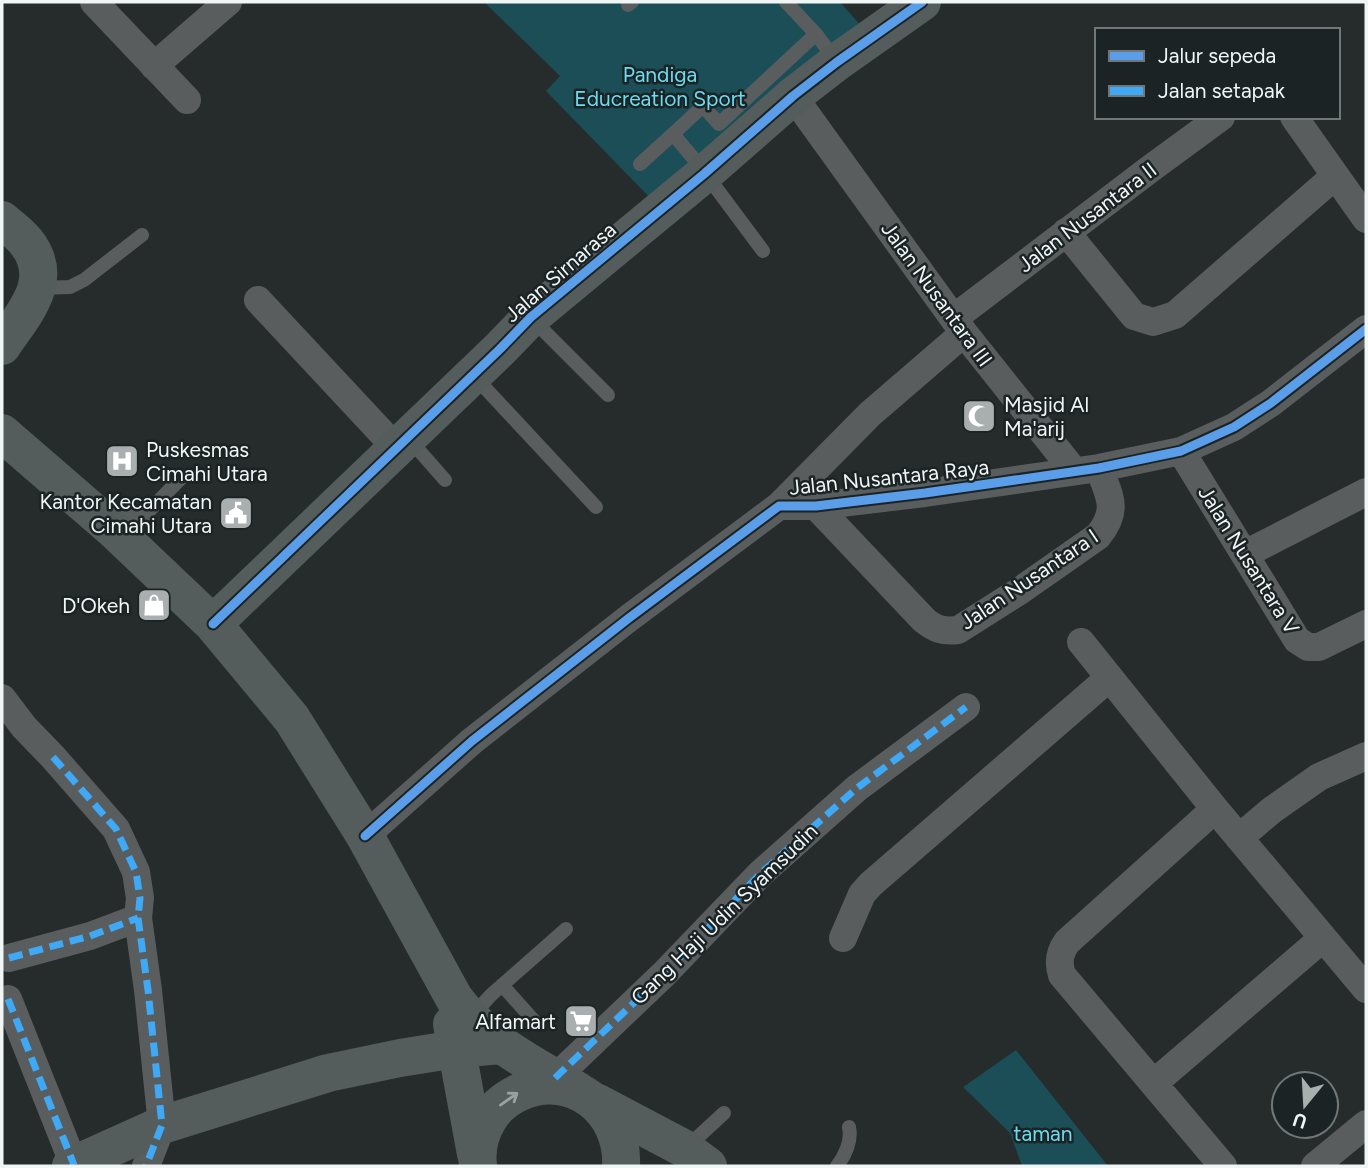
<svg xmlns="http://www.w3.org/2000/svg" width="1368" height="1168" viewBox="0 0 1368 1168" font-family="Figtree,sans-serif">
<rect width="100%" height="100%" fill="#262b2c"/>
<!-- green -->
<path fill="#1b4e56" d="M 484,2 L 840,2 L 863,28 L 654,202 L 546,91 L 560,76 Z
M 1016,1050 L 1108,1166 L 1022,1166 L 1010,1133 L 963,1087 Z"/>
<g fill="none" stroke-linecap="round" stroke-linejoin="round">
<!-- lane -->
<path stroke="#595d5e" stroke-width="14" d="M 786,2 L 816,34 L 836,61
M 628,5 L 632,2
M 673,134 L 703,106 L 719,124 L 816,34
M 640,164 L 673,134 L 699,165 L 763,251
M 39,288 L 70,287 L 84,280 L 142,235
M 531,318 L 608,395
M 474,376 L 596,507
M 409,439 L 445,480
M 115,529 L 126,516 L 145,515 L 182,477
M 502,985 L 536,1023
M 471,1017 L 491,995 L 566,929
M 686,1148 L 724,1113
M 837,1166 C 845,1156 852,1141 849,1127"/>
<!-- street -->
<path stroke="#595d5e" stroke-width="28" d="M 94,2 L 187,100
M 154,66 L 228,2
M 793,96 L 964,333 L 1074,471
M 1294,117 L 1366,219
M 1066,232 L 1134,316 L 1153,322 L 1175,315 L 1335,176
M 258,300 L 397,449
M 954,318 L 1150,169 L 1221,117
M 1181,451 L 1297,640 L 1308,647 L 1319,647 L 1366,624
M 779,506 L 870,414 L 964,333
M 816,506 L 924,620 C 935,629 943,632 958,630 L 1018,592 L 1098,536 C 1120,509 1109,496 1099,468
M 1245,554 L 1366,492
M 1081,642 L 1215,809 L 1366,989
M 2,698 L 24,727 L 53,757 L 116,829 L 136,872 L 140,898 L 138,918 L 148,990 L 162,1125 L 146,1166
M 1215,809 L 1067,942 C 1059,953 1058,963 1062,975 L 1223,1166
M 365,836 L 472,741 L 629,618 L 779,506 L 816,506 L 925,493 L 1099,468 L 1181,451 L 1234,427 L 1271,403 L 1366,329
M 1239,838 L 1272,810 L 1319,777 L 1366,756
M 843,938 L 862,894 L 871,884 L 1109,678
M 9,958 L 90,936 L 138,918
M 8,999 L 74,1165
M 555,1078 L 664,974 L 760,874 L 857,788 L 966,707
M 1154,1083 L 1323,938
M 1315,1166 L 1366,1124"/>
<!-- secondary -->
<path stroke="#545c5c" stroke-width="38" d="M 2,220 C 10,227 20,234 27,243 C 56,281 23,314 2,346
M 2,433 L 114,530 L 213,624 L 292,719 L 365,836 L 454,998 C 488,1043 530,1063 578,1091
M 213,624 L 500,349 L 531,317 L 704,174 L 793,96 L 837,62 L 922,2
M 452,1024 L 476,1154
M 598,1103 L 685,1149 L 708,1166
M 71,1166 L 162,1125 L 328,1073 L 400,1058 L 456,1049 L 501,1045
M 478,1166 C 476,1149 479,1135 488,1120 C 495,1107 507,1098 520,1092 C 573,1069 624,1111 621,1166"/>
<!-- quiet -->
<path stroke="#3fa9f5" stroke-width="7" stroke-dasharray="14 7" stroke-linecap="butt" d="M 53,757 L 116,829 L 136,872 L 140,898 L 138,918 L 148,990 L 162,1125 L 146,1166
M 9,958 L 90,936 L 138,918
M 8,999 L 74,1165
M 555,1078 L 664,974 L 760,874 L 857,788 L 966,707"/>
<!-- cycleway casing -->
<g stroke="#1b2324" stroke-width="13">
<path id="cycleway" d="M 213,624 L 500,349 L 531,317 L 704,174 L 793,96 L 837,62 L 922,2
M 365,836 L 472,741 L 629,618 L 779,506 L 816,506 L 925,493 L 1099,468 L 1181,451 L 1234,427 L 1271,403 L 1366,329"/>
</g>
<!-- cycleway -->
<use href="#cycleway" stroke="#5a9eea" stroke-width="9"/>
</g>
<!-- one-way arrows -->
<defs><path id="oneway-shaft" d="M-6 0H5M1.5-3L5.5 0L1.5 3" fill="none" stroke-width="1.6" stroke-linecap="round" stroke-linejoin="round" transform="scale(1.75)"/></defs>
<use stroke="#9aa1a1" href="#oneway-shaft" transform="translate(509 1099) rotate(-35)"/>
<!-- icons -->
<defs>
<g id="mosque-square" transform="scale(1.75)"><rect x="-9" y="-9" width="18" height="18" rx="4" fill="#a9aeaf" stroke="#1b2324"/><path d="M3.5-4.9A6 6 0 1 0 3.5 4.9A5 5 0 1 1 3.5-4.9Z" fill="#fff"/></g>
<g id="hospital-square" transform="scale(1.75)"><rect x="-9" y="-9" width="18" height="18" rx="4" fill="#a9aeaf" stroke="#1b2324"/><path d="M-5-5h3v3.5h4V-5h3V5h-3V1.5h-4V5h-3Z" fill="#fff"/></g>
<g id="civic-square" transform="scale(1.75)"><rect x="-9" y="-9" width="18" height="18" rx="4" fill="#a9aeaf" stroke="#1b2324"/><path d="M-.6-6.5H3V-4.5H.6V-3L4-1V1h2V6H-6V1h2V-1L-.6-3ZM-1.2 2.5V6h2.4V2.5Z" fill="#fff"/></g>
<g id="shop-square" transform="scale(1.75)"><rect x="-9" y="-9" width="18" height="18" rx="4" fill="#a9aeaf" stroke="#1b2324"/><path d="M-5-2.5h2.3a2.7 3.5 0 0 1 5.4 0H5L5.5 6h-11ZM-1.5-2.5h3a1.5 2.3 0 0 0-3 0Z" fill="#fff"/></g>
<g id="supermarket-square" transform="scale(1.75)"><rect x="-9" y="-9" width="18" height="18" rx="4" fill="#a9aeaf" stroke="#1b2324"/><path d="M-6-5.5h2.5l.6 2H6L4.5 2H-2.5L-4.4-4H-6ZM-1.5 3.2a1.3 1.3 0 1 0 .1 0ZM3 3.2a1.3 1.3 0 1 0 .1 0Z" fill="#fff"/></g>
</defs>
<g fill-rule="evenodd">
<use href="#mosque-square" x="979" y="416"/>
<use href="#hospital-square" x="122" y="461"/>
<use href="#civic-square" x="236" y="513"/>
<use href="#shop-square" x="154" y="605"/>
<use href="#supermarket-square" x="581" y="1021"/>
</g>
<g text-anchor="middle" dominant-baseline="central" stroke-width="5" stroke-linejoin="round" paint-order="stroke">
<!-- park labels -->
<g font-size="21" fill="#6cdbf0" stroke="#1b2324">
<text x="660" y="74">Pandiga<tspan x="660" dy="24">Educreation Sport</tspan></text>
<text x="1043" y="1133">taman</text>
</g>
<!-- street labels -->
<g font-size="21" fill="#f0f5f6" stroke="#1b2324">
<text transform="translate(1087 217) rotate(-37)">Jalan Nusantara II</text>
<text transform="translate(560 272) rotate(-41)">Jalan Sirnarasa</text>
<text transform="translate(937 294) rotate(54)">Jalan Nusantara III</text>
<text transform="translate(889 477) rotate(-6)">Jalan Nusantara Raya</text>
<text transform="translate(1249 560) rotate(58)">Jalan Nusantara V</text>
<text transform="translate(1029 579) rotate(-34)">Jalan Nusantara I</text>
<text transform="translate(724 914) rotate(-44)">Gang Haji Udin Syamsudin</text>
</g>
<!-- poi labels -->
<g font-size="21" fill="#f0f5f6" stroke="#1b2324" text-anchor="end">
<text x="1004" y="404" text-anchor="start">Masjid Al<tspan x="1004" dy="24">Ma'arij</tspan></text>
<text x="146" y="449" text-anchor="start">Puskesmas<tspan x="146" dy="24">Cimahi Utara</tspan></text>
<text x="212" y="501">Kantor Kecamatan<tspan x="212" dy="24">Cimahi Utara</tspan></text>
<text x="130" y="605">D'Okeh</text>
<text x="556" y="1021">Alfamart</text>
</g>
</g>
<!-- border -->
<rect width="1368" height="1168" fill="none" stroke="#f0f5f6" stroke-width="7"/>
<!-- legend -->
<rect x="1095" y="28" width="245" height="91" fill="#1b2324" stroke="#707778" stroke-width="2"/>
<rect x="1109" y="51" width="35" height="10" fill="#5a9eea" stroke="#707778" stroke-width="2"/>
<text x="1158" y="63" font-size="21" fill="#f0f5f6">Jalur sepeda</text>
<rect x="1109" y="86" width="35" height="10" fill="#3fa9f5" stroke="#707778" stroke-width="2"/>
<text x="1158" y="98" font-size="21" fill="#f0f5f6">Jalan setapak</text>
<!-- north arrow -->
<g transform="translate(1305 1105) rotate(198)"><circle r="33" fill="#1b2324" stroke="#707778" stroke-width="2"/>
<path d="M0-5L12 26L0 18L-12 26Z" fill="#a9aeaf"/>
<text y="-10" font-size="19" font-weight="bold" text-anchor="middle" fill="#f0f5f6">U</text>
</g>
</svg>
